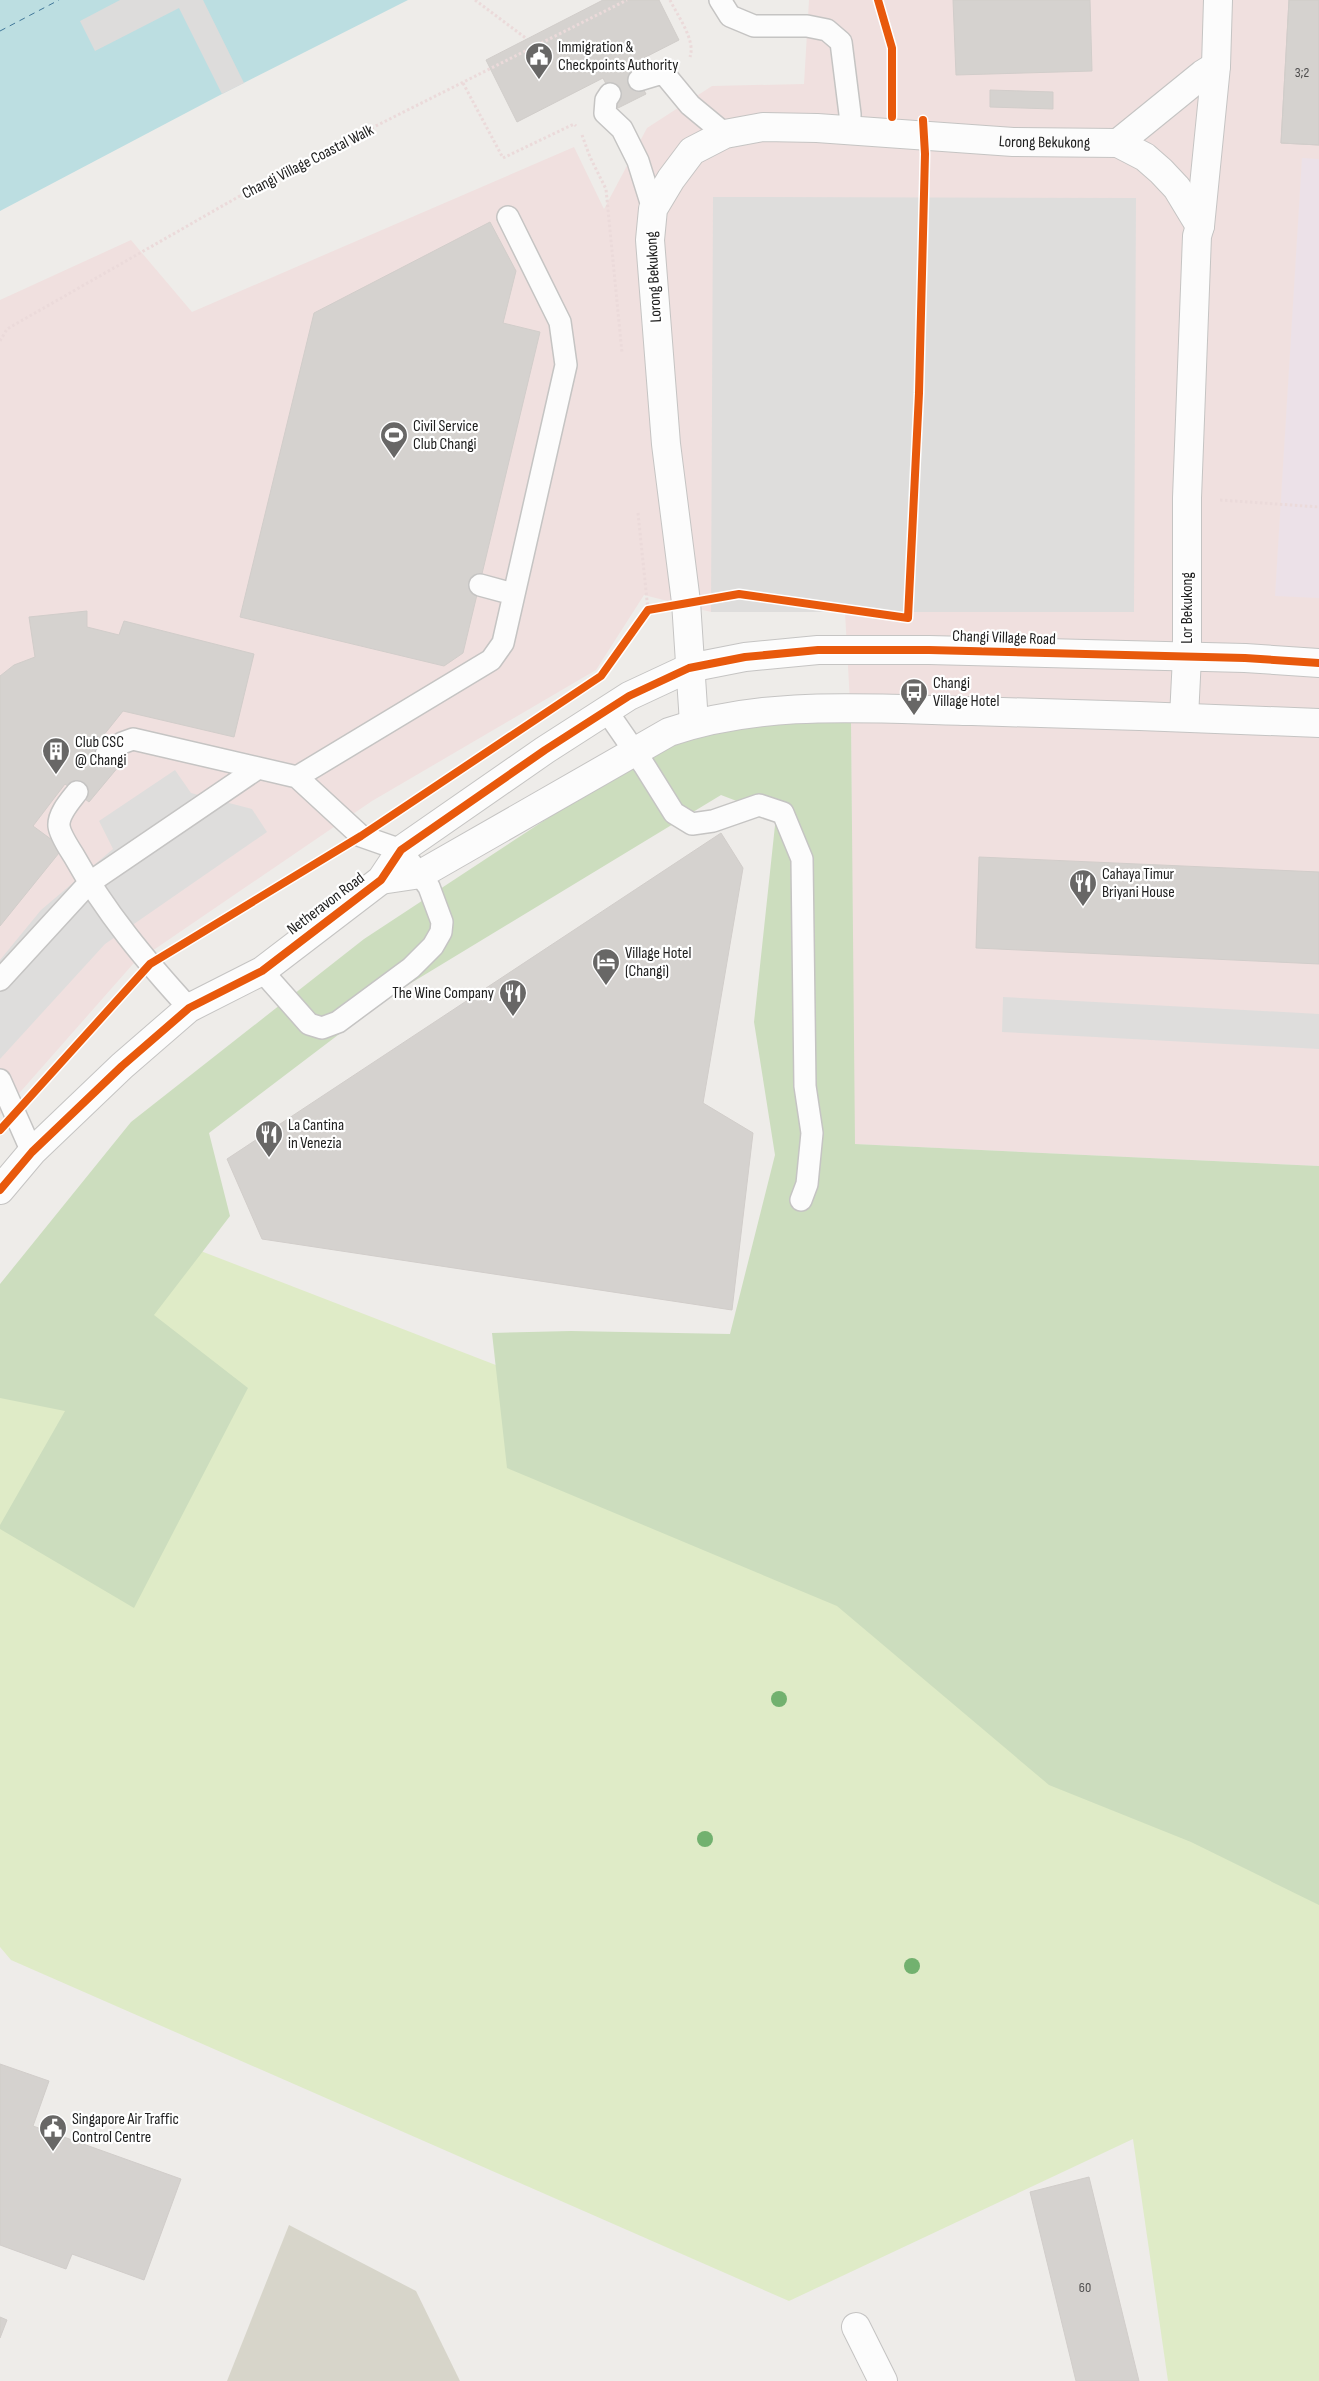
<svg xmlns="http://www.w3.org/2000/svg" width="1319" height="2381" viewBox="0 0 1319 2381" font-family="'Sofia Sans Condensed',sans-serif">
<rect width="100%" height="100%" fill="#eeece9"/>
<!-- commercial -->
<path fill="#f0e0df" d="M 809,0 L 1319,0 L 1319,1166 L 854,1144 L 851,721 L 845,612 L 711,612 L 644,595 L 596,670 L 372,801 L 133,964 L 0,1115 L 0,300 L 131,240 L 192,312 L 574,147 L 604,209 L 647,128 L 712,86 L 804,84 Z"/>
<!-- industrial -->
<path fill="#ece1e8" d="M 1302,158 L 1319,159 L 1319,598 L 1275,596 Z"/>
<!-- construction -->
<path fill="#d7d5ca" d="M 289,2225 L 416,2291 L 460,2381 L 227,2381 Z"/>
<!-- grass -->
<path fill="#dfebc7" d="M 149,1231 L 1319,1683 L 1319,2381 L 1168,2381 L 1133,2139 L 789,2301 L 11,1960 L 0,1947 L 0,1376 Z"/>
<!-- forest -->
<path fill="#ccddbe" d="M 851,721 L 855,1144 L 1319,1166 L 1319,1905 L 1191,1842 L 1049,1785 L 837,1606 L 507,1468 L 492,1333 L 571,1331 L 730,1334 L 775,1155 L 754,1022 L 776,816 L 721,795 L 388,997 L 209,1133 L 230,1216 L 154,1315 L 248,1388 L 134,1608 L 0,1529 L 0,1525 L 65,1411 L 0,1398 L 0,1284 L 131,1122 L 364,939 L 647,753 L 716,724 Z"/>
<!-- parking -->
<path fill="#dedddc" d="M 713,197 L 1136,198 L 1134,612 L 711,612 Z
M 175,770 L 191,793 L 252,809 L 267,832 L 105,944 L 0,1059 L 0,960 L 41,910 L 113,849 L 99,821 Z
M 1003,997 L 1319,1014 L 1319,1049 L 1002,1032 Z"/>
<!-- water -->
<path fill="#bcdee1" d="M 0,0 L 408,0 L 222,94 L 0,211 Z"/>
<!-- pier -->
<path fill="#dddcdb" d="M 120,0 L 203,0 L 244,83 L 222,94 L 179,8 L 95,51 L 80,21 Z"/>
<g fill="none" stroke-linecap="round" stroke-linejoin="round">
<!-- ferry -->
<path stroke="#417799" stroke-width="1" stroke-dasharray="6 5" stroke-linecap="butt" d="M 0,31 L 59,0"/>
</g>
<!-- building -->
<path fill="#d5d2cf" stroke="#d1cdca" d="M 603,0 L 659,0 L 679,40 L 630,65 L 646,94 L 618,108 L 603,78 L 517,122 L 486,60 Z
M 953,0 L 1090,0 L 1092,71 L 956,75 Z
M 1289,0 L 1319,0 L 1319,145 L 1281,143 Z
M 1289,0 L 1319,0 L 1319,145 L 1281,143 Z
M 990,90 L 1053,92 L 1053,109 L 990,107 Z
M 490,222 L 516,271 L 503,323 L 540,332 L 463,653 L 444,666 L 240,617 L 314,313 Z
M 87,611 L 87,627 L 119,635 L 124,621 L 254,654 L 234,737 L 123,711 L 95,746 L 119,766 L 89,802 L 65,784 L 33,826 L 63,848 L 0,926 L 0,676 L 14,665 L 35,657 L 29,617 Z
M 721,833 L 743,868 L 703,1103 L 753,1133 L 732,1310 L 262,1239 L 227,1159 Z
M 979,857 L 1319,872 L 1319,964 L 976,948 Z
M 0,2064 L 49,2081 L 33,2126 L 181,2179 L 144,2280 L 72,2254 L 66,2269 L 0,2245 Z
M 1089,2177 L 1139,2381 L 1076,2381 L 1030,2192 Z
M 0,2317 L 7,2320 L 0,2338 Z"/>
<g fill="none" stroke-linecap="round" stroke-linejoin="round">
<!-- service casing -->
<g stroke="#c5c4c3" stroke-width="24">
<path id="service" d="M 720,0 L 730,16 L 754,26 L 807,26 L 827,30 L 841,42 L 850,114 L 850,131
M 639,80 L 659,74 L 666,76 L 690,105 L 725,134
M 610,94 L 606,100 L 605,113 L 622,129 L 638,161 L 653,209
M 480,585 L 513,594
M 606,710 L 644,765 L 674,813 L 692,824 L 713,821 L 759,805 L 783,813 L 802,859 L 805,1086 L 812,1133 L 807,1184 L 801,1200
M 106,755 L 122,743 L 133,739 L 297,777 L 361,836 L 401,850 L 429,887 L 442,922 L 441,932 L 433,946 L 411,968 L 338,1022 L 322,1028 L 309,1024 L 262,971
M 297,777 L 491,660 L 503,643 L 566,365 L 560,322 L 508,217
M 77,792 C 70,801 58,814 59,826 C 60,835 69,848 74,856 C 105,912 146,961 189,1008
M 0,980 L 89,883 L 258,768
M 0,1080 L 32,1152"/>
</g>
<!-- minor casing -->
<g stroke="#c5c4c3" stroke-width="30">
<g id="minor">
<path d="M 1118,143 L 1203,74 L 1216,66"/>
<path d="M 1184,717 L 1187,657 L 1187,498 L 1197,236 L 1200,226 L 1216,66 L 1218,0"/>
<path id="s1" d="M 694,723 L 686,602 L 666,444 L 650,240 L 653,209 L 671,179 L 692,151 L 725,134 L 763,127 L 817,128 L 1013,142 L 1118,143 L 1145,157 L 1161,171 L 1177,188 L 1200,226"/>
<path d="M 381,880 L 421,874 L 669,732 C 766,699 871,709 972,711 C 1088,714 1203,718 1319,723"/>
<path d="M 0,1190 L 32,1152 L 122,1066 L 189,1008 L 262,971 L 381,880 L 401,850 L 545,750 L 629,696 L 689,668 L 745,657 L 818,650 L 929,650 L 1245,658 L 1319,663"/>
<path d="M 856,2327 L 883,2381"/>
</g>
</g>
<!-- path -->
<path stroke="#ebdada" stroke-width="3" stroke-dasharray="2.5 2.5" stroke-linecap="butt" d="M 475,0 L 527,39
M 670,0 C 677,15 696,40 690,57
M 878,0 L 892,48 L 892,99
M 463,83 L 503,158 L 574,124 L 576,126
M 582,135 L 590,157 L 606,189 L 622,353
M 0,341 L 7,329 L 266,181 L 627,0
M 1220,500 L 1319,507
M 638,513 L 648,610
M 718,597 L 739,594 L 877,614
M 908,618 L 919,393 L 924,169
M 606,668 L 648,610 L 653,609
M 175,949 L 334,852
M 37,1089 L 130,986"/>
<!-- service -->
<use href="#service" stroke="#fcfcfc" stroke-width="21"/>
<!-- minor -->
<use href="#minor" stroke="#fcfcfc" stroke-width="28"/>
<!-- cycleway casing -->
<g stroke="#fff" stroke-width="11">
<path id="cycleway" d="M 878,0 L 892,48 L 892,117
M 0,1130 L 150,964 L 361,836 L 601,676 L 648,610 L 739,594 L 908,618 L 919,393 L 925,154 L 923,120
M 0,1190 L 32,1152 L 122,1066 L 189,1008 L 262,971 L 381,880 L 401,850 L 545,750 L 629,696 L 689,668 L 745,657 L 818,650 L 929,650 L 1245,658 L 1319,663"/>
</g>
<!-- cycleway -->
<use href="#cycleway" stroke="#e8590c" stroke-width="8"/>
</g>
<!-- trees -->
<g fill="#72b16f">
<circle cx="779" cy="1699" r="8"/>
<circle cx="705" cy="1839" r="8"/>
<circle cx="912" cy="1966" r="8"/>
</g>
<!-- icons -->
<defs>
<g id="civic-pin" transform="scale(1.4375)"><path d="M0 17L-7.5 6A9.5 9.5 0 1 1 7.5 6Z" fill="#686766" stroke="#fff"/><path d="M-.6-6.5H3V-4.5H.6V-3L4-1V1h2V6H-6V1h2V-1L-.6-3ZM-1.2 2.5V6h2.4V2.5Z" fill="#fff"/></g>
<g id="stadium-pin" transform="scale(1.4375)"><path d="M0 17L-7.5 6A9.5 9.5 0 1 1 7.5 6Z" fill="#686766" stroke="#fff"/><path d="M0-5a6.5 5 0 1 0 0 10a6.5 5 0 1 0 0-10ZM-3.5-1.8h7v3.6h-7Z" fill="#fff"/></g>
<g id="bus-pin" transform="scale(1.4375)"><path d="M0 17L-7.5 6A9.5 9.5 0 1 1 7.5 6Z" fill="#686766" stroke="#fff"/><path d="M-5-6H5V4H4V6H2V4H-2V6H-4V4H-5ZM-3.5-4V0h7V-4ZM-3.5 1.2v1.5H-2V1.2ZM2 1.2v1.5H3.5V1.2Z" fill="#fff"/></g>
<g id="building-pin" transform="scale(1.4375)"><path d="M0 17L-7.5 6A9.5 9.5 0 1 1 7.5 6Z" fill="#686766" stroke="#fff"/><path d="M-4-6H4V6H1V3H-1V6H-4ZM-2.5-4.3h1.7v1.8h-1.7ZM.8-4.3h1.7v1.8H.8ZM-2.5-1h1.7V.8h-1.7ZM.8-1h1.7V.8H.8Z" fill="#fff"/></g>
<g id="restaurant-pin" transform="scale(1.4375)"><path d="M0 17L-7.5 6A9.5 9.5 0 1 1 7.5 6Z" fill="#686766" stroke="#fff"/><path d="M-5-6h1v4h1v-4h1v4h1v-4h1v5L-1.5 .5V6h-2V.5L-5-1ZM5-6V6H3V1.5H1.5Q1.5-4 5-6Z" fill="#fff"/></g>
<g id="hotel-pin" transform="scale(1.4375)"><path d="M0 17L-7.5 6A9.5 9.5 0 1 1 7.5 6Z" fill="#686766" stroke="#fff"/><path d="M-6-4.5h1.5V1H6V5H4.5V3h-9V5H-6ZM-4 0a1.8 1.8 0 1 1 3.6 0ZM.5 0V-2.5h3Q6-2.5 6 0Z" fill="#fff"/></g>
</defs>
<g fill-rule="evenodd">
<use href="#civic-pin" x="539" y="56"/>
<use href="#stadium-pin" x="394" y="435"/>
<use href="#bus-pin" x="914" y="692"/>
<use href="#building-pin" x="56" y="751"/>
<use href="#restaurant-pin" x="1083" y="883"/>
<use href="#hotel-pin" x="606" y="962"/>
<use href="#restaurant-pin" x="513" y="993"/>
<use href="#restaurant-pin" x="269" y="1134"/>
<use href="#civic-pin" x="53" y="2128"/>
</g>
<g text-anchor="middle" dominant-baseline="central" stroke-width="4.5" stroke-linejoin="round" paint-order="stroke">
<!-- number labels -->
<g font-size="14" fill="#4d4c4c">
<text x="1302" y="72">3;2</text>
<text x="1085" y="2287">60</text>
</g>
<!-- poi labels -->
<g font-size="16" fill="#202020" stroke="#fff" text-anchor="start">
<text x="558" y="47">Immigration &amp;<tspan x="558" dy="18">Checkpoints Authority</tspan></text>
<text x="413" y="426">Civil Service<tspan x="413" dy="18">Club Changi</tspan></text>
<text x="933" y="683">Changi<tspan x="933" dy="18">Village Hotel</tspan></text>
<text x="75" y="742">Club CSC<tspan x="75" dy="18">@ Changi</tspan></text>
<text x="1102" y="874">Cahaya Timur<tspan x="1102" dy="18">Briyani House</tspan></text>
<text x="625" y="953">Village Hotel<tspan x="625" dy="18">(Changi)</tspan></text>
<text x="494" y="993" text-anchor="end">The Wine Company</text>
<text x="288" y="1125">La Cantina<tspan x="288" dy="18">in Venezia</tspan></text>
<text x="72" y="2119">Singapore Air Traffic<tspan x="72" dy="18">Control Centre</tspan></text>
</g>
<!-- street labels -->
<g font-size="16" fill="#202020" stroke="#fff">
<text stroke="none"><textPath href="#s1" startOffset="944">Lorong Bekukong</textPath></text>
<text transform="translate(308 162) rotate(-27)">Changi Village Coastal Walk</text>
<text transform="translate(654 277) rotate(-93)">Lorong Bekukong</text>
<text transform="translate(1187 608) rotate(-90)">Lor Bekukong</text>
<text transform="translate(1004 638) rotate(2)">Changi Village Road</text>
<text transform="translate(326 904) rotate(-37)">Netheravon Road</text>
</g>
</g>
</svg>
